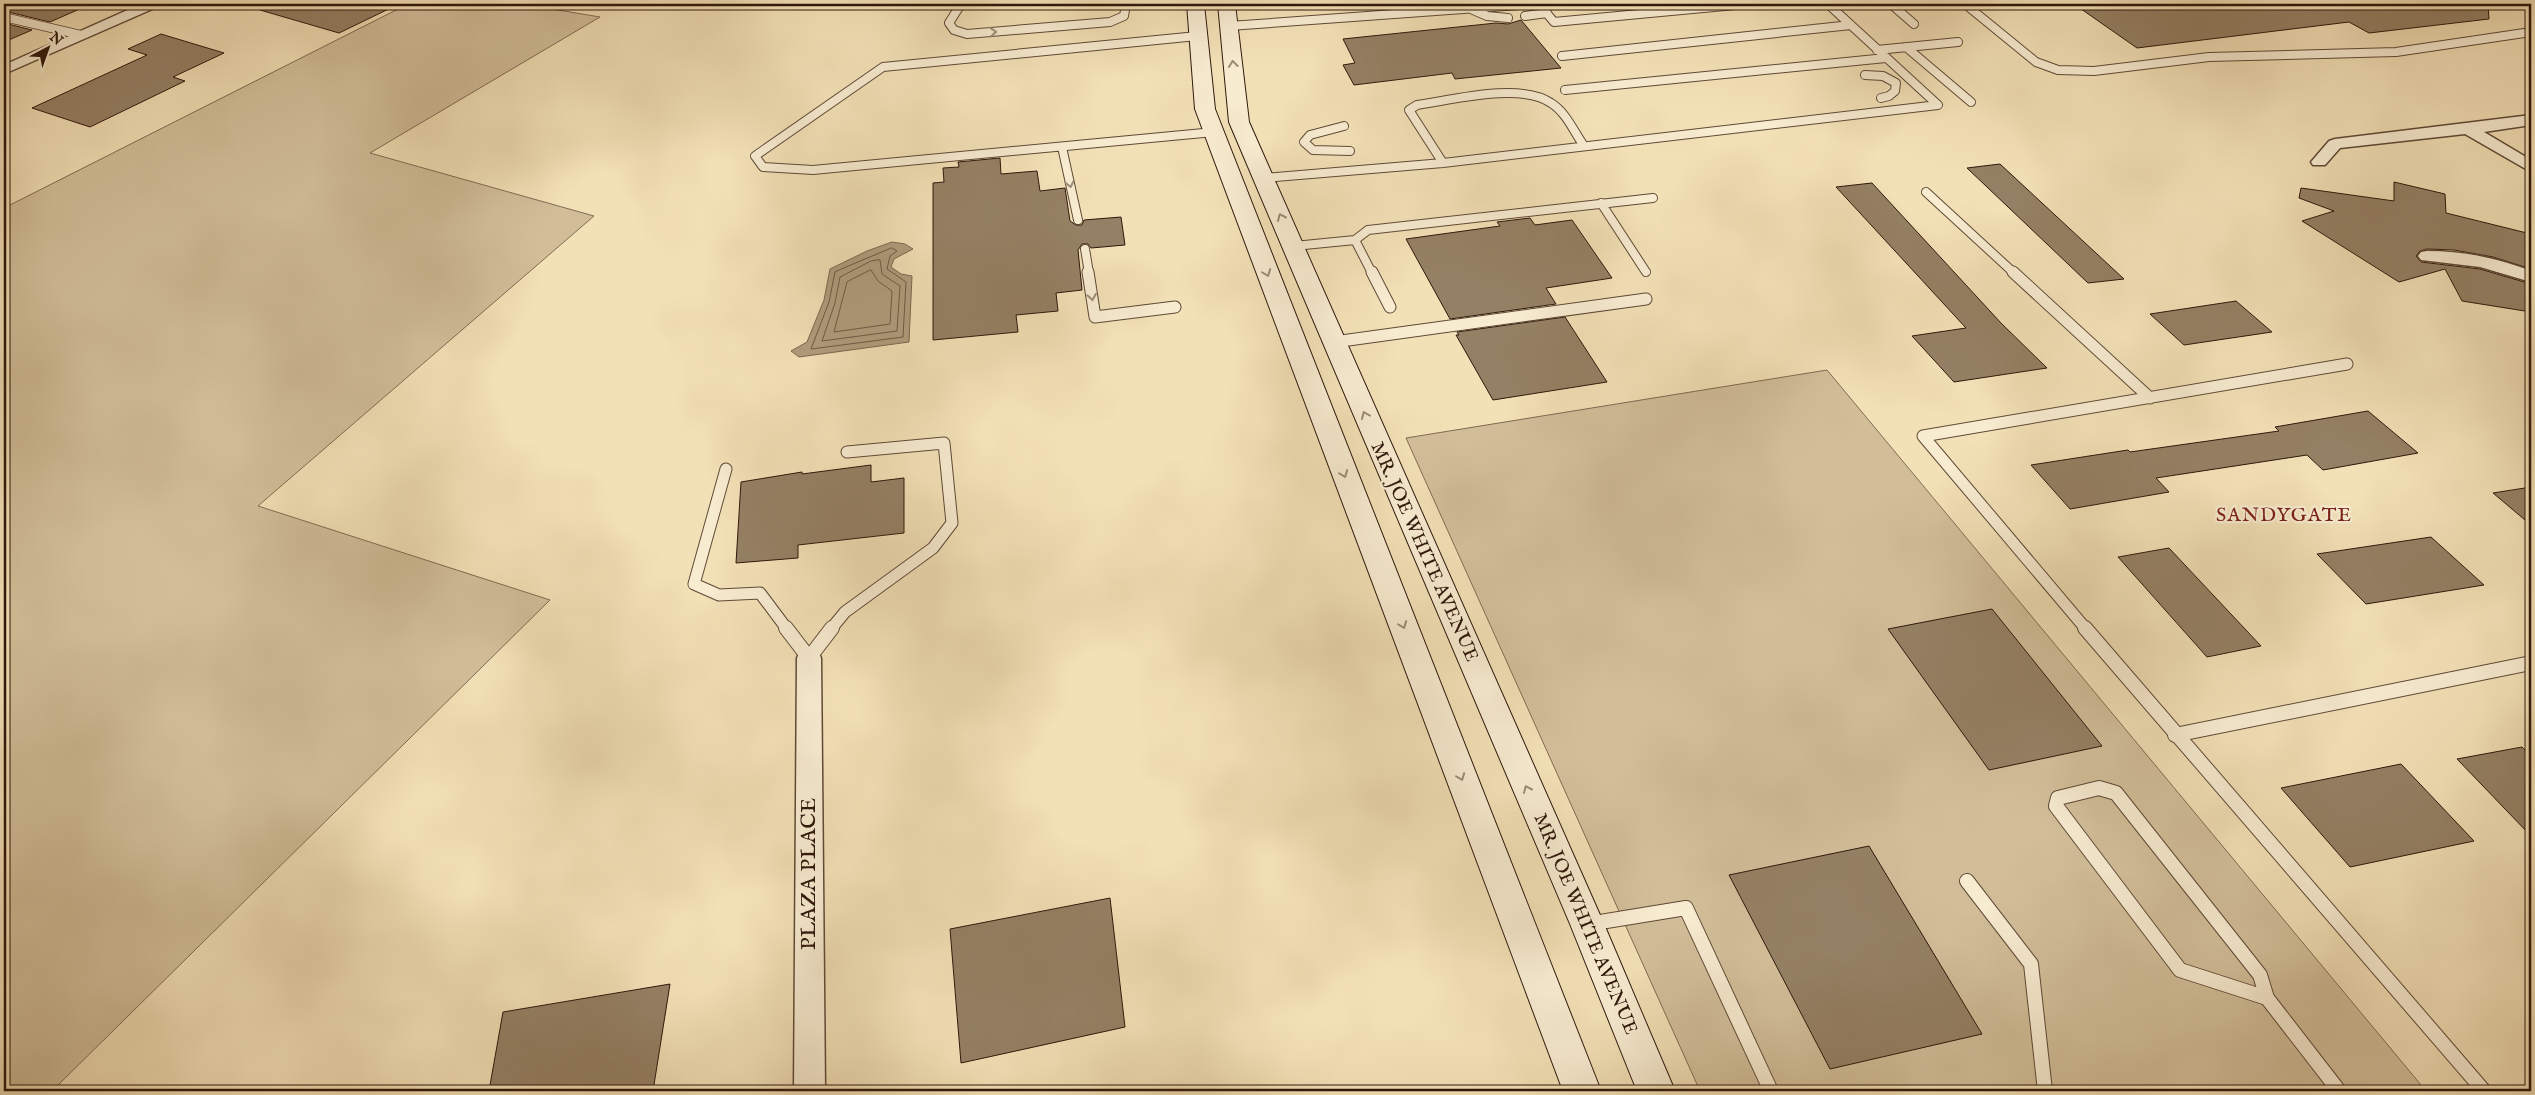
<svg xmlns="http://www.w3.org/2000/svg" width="2535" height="1095" viewBox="0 0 2535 1095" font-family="'IM FELL English',serif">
<rect width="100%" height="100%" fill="#f2e0b6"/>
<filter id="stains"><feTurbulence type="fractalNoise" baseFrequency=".004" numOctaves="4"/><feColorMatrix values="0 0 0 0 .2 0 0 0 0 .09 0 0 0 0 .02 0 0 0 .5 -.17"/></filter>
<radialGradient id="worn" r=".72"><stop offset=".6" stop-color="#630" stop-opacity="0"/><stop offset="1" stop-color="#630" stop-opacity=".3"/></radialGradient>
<!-- green -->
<path fill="#d1be99" stroke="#806a52" d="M 408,4 L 522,4 L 600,17 L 370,153 L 594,216 L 258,506 L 550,600 L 52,1091 L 4,1091 L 4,208 Z
M 1827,370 L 2426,1091 L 1700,1091 L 1406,438 Z"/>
<!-- water -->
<path fill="#af9c7c" stroke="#7b674f" d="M 892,242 L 905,244 L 913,249 L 894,259 L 891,267 L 901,274 L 912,276 L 909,342 L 799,357 L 791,351 L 807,342 L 824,300 L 830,269 L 867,251 Z"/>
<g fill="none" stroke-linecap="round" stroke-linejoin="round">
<!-- shore -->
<path stroke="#6e5a44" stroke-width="1" d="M 892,248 L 897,251 L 890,256 L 887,269 L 906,282 L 903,337 L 811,349 L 829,302 L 835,272 Z
M 880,260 L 882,274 L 900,286 L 897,331 L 822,341 L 835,303 L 840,277 L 871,261 Z
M 871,270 L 878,281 L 892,291 L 890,324 L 834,332 L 847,282 Z"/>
</g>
<!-- building -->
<path fill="#948064" stroke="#2e170b" d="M 4,4 L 91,4 L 50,22 L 4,11 Z
M 261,4 L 399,4 L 339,33 L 260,10 Z
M 2074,4 L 2488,4 L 2489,19 L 2369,33 L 2349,22 L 2137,48 Z
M 1521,20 L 1561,68 L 1455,79 L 1452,73 L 1354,85 L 1343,65 L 1355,63 L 1343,39 L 1496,23 L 1508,24 Z
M 4,23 L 32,30 L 4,42 Z
M 161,34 L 224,53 L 173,77 L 185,81 L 90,127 L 32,108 L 147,55 L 128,49 Z
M 1000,158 L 1001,174 L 1037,171 L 1040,191 L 1065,188 L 1070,221 L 1076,225 L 1082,225 L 1084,220 L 1121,217 L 1125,245 L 1091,248 L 1088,244 L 1082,244 L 1078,250 L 1082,290 L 1056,293 L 1058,311 L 1016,315 L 1018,332 L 933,340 L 933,183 L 944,182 L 943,168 L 959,167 L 958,162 Z
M 2000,164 L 2124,279 L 2088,283 L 1967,168 Z
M 2394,182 L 2445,194 L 2446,213 L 2531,234 L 2531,269 L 2493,257 L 2454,250 L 2427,249 L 2420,251 L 2416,256 L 2421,262 L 2480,269 L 2531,284 L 2531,312 L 2462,301 L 2445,269 L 2399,282 L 2302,221 L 2334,211 L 2299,198 L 2301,188 L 2394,201 Z
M 1872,183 L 2001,323 L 2047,368 L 1954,382 L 1912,336 L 1966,328 L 1836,187 Z
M 1530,218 L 1535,225 L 1572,220 L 1612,278 L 1546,288 L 1556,304 L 1450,319 L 1406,239 L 1500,226 L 1497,222 Z
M 2236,301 L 2272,332 L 2184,345 L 2150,314 Z
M 1565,317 L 1607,382 L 1493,400 L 1456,335 L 1459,335 L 1457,332 Z
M 2368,411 L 2418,453 L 2323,470 L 2307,455 L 2156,478 L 2169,492 L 2070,509 L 2031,465 L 2128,450 L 2130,452 L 2279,431 L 2275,427 Z
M 871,465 L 871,482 L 904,478 L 904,533 L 798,545 L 798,558 L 736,563 L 741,482 L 802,472 L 802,474 Z
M 2531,487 L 2531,525 L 2493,493 Z
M 2431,537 L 2484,585 L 2366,604 L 2317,554 Z
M 2169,548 L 2261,646 L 2207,657 L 2118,557 Z
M 1992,609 L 2102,746 L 1989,770 L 1888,629 Z
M 2522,747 L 2531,756 L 2531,836 L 2457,759 Z
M 2401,764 L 2474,841 L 2350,867 L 2281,788 Z
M 1869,846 L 1982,1034 L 1830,1069 L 1729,875 Z
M 1110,898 L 1125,1027 L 961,1063 L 950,929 Z
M 670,984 L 653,1091 L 489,1091 L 503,1012 Z"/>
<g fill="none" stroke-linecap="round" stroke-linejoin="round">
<!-- lane-far2 casing -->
<g stroke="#5f4936" stroke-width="10">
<path id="lane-far2" d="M 961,4 L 949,23 L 954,30 L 967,34 L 1110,22 L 1124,16 L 1126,4
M 1539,4 L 1554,22 L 1746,4
M 1891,4 L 1914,24
M 1965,4 L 2036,62 L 2058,70 L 2094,71 L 2209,57 L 2396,52 L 2531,32
M 1473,10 L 1487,16 L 1508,18
M 1525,16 L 1547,13
M 4,17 L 81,35
M 1229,26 L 1533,4
M 1197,36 L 883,67 L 755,156 L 763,167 L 813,170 L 1214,132
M 1906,47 L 1971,102
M 1877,50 L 1958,42
M 1562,56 L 1851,25
M 1865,75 L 1883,76 L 1896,83 L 1895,91 L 1889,96 L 1881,98
M 1565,90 L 1886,58
M 1344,126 L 1310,135 L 1304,142 L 1313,150 L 1350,151
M 1062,147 L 1078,220
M 1443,163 L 1409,110 L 1417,105 C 1452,100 1520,82 1551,103 C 1566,112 1574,132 1584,146
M 1263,178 L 1443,163 L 1938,105 L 1828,4
M 1926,192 L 2014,273
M 1601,203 L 1646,272
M 1355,240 L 1368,230 L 1653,198
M 1294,246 L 1355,240 L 1372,273
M 1085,249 L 1089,273"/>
</g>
<!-- lane-far1 casing -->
<g stroke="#5f4936" stroke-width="13">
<path id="lane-far1" d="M 1088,272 L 1095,317 L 1175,307
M 1372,272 L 1390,307
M 2013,272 L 2150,398
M 1334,342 L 1646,299
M 726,469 L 694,584 L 719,595 L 760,593 L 787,629
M 831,629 L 845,612 L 933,548 L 952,523 L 944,443 L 847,452
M 2086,629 L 1923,436 L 2347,364"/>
</g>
<!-- lane casing -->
<g stroke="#5f4936" stroke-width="16">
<path id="lane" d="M 786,628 L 809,658 L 832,628
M 2085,628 L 2484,1091
M 2175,735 L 2531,663
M 2099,788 L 2116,793 L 2260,975 L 2267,998 L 2180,970 L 2056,806 L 2058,798 Z
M 1967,881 L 2031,964 L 2045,1091
M 1588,924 L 1686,908 L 1771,1091
M 2267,998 L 2339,1091"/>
</g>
<!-- street casing -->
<g stroke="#5f4936" stroke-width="3">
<path id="street" d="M 141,4 L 159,4 L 157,7 L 4,74 L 4,65 Z
M 2531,115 L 2531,125 L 2484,132 L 2531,160 L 2531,172 L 2465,134 L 2340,148 L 2325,165 L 2313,165 L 2311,162 L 2329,141 L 2335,139 Z
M 2427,251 C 2463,251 2498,258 2531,271 L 2531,282 L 2480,267 L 2421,260 L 2418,256 L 2421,252 Z
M 809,649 L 818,651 L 821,658 L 825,1091 L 794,1091 L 797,658 L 800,651 Z"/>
</g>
<!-- secondary casing -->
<g stroke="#2e170b" stroke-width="2">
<path id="secondary" d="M 1187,4 L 1204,4 L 1215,109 L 1601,1091 L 1563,1091 L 1195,109 Z
M 1218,4 L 1235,4 L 1249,122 L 1604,924 L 1675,1091 L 1637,1091 L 1570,924 L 1229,122 Z"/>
</g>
<!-- lane-far2 -->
<use href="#lane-far2" stroke="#f7ebd0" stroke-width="8"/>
<!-- lane-far1 -->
<use href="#lane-far1" stroke="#f7ebd0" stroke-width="11"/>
<!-- lane -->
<use href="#lane" stroke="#f7ebd0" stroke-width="14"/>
<!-- street -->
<use href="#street" fill="#f7ebd0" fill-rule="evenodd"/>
<!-- secondary -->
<use href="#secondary" fill="#f7ebd0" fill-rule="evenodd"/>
</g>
<!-- one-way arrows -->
<defs><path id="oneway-chevron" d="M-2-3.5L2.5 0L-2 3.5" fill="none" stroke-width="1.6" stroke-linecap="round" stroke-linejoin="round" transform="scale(1.25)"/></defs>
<g stroke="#9d8c77">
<use href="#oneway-chevron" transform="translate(993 32) rotate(-5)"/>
<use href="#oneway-chevron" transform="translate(1233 64) rotate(-96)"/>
<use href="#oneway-chevron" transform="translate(1070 184) rotate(78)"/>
<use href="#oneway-chevron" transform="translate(1281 217) rotate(-114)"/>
<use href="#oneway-chevron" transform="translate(1267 273) rotate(69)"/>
<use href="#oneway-chevron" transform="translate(1092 297) rotate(81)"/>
<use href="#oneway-chevron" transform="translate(1365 415) rotate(-113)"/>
<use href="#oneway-chevron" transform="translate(1344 474) rotate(69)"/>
<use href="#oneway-chevron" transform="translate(1403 625) rotate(69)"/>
<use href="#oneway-chevron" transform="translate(1461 777) rotate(69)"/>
<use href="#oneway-chevron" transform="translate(1527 789) rotate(-114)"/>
</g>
<g text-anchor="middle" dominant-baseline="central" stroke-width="4.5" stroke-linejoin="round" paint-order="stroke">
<!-- street labels -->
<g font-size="19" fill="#2e170b" stroke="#f7ebd0">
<text transform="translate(1424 552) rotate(66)">MR. JOE WHITE AVENUE</text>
<text transform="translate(1585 924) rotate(67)">MR. JOE WHITE AVENUE</text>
</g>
<!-- neighbourhood labels -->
<g font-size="20" letter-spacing="1" fill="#7a1f14" stroke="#f7ebd0">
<text x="2284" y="515">SANDYGATE</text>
</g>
<!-- near-street labels -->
<g font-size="22" fill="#2e170b" stroke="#f7ebd0">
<text transform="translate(809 874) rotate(-90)">PLAZA PLACE</text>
</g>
</g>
<!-- margin -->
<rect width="2535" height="1095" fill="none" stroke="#f2e0b6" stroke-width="20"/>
<rect x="5" y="5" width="2525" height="1085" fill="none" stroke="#2e170b" stroke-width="2.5"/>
<rect x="10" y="10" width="2515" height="1075" fill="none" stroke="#2e170b"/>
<!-- north arrow -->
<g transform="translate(48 48) rotate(41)" stroke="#f7ebd0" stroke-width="4" paint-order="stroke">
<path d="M0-4L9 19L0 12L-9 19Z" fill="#2e170b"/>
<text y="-8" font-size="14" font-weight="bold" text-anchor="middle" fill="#2e170b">N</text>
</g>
<rect width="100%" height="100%" filter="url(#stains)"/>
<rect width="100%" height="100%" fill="url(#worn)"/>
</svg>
